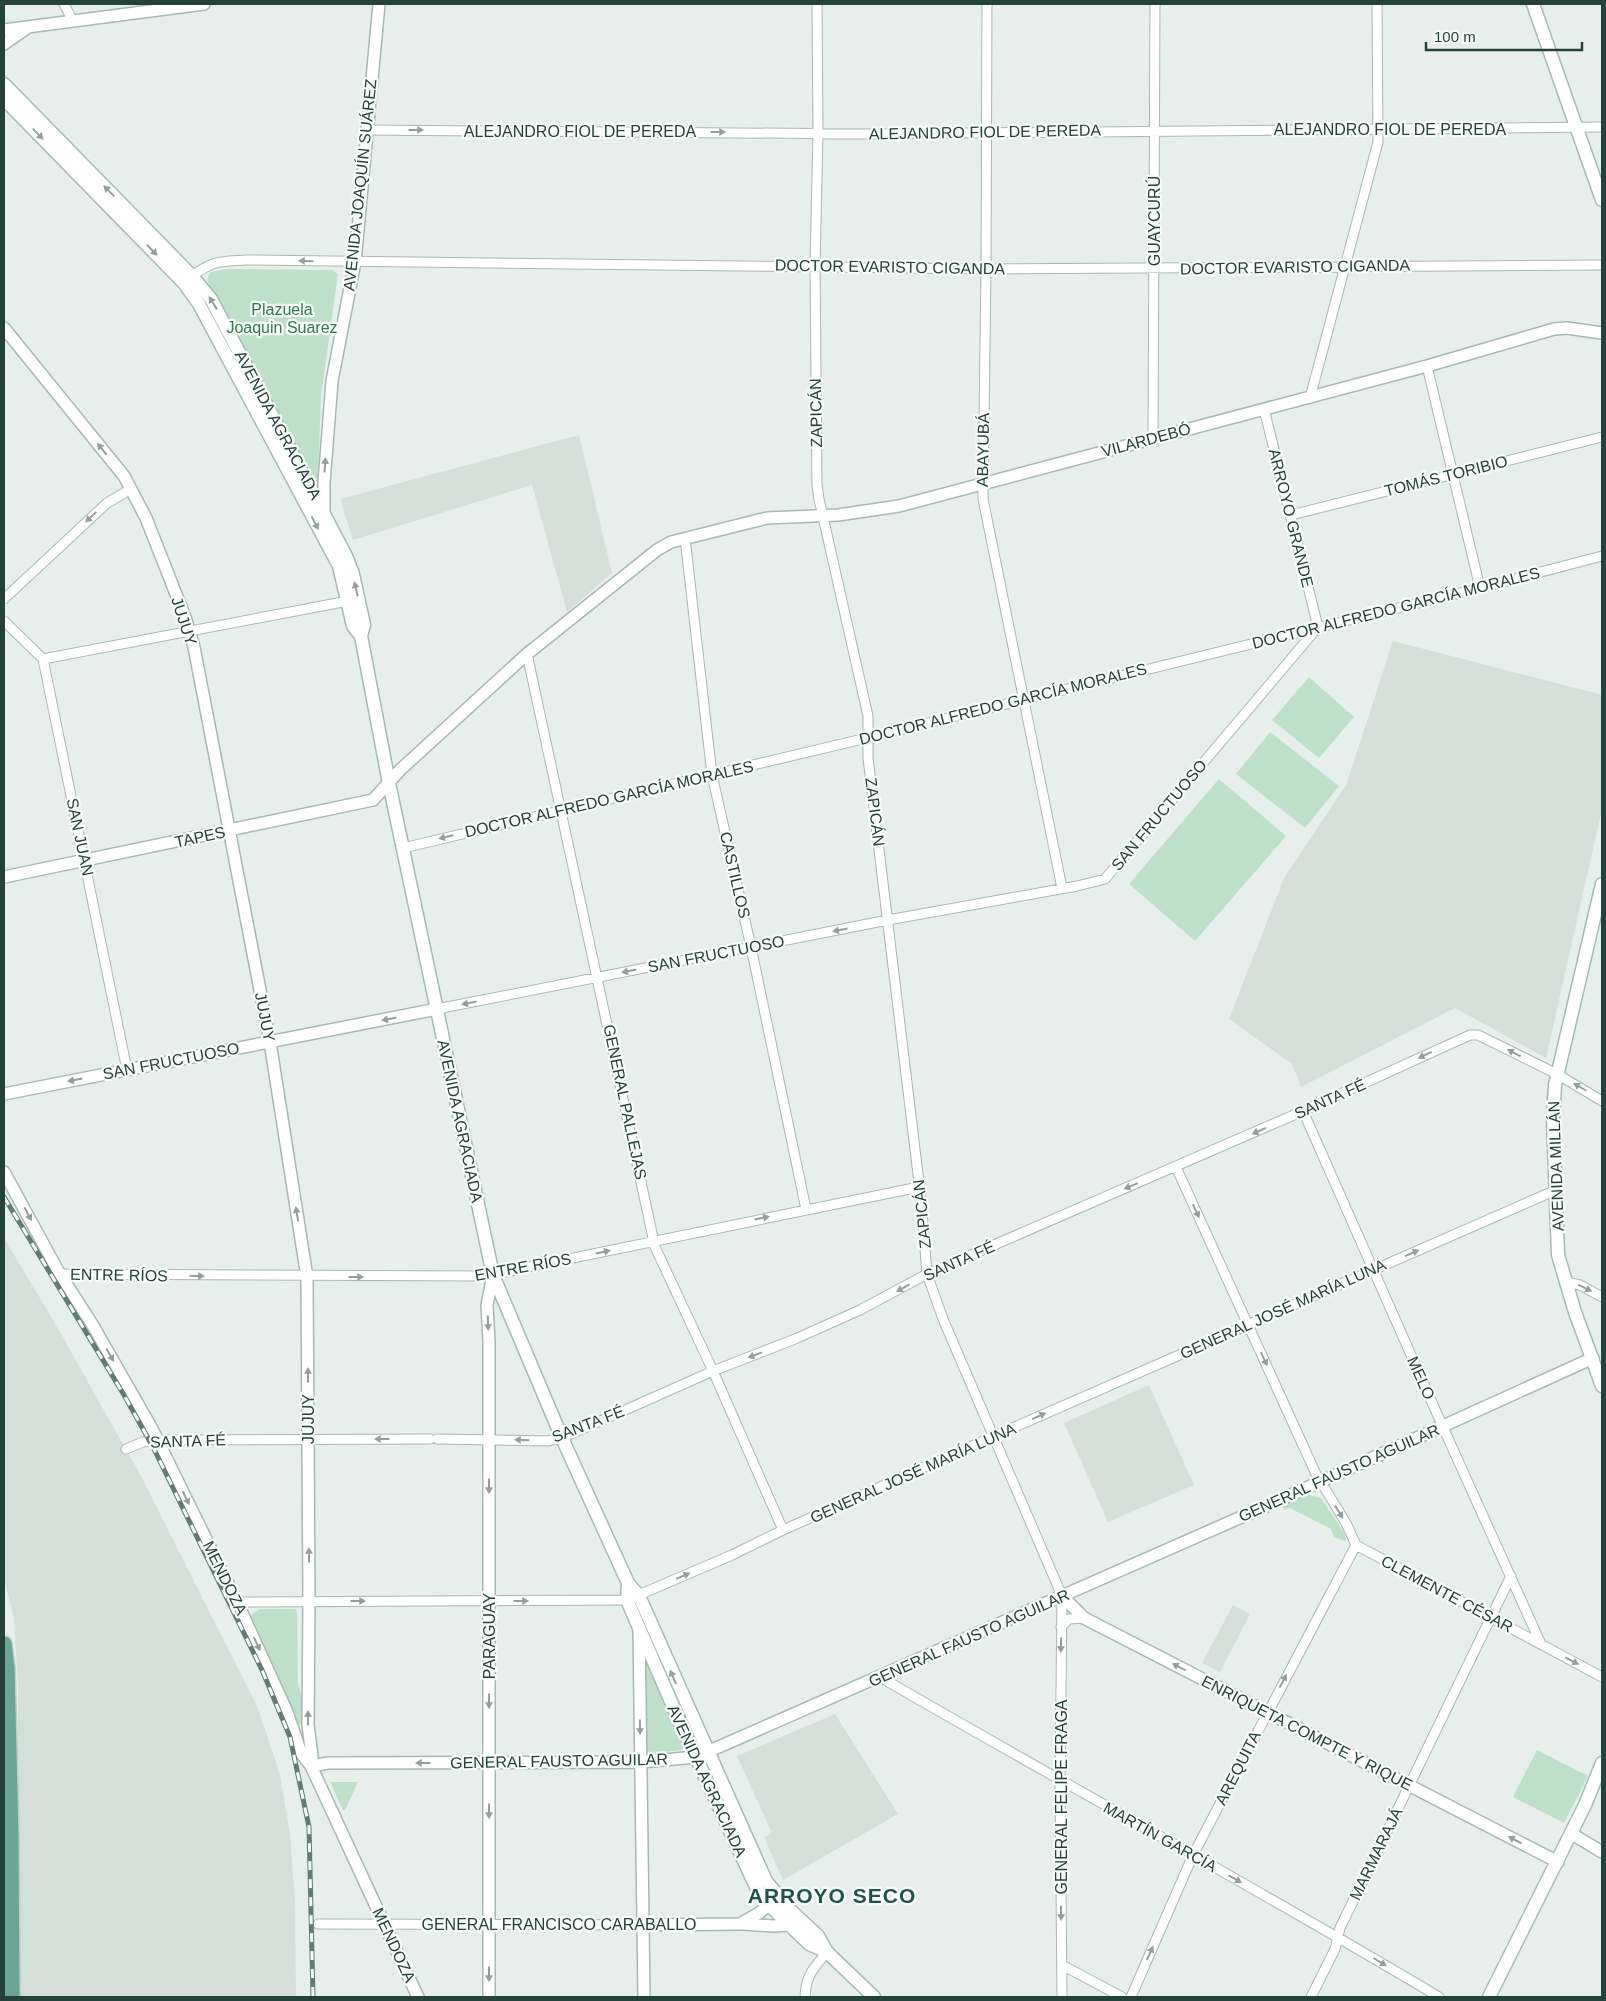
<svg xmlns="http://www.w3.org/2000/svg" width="1606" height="2001" viewBox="0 0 1606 2001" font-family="Arial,sans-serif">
<rect width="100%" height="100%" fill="#e6efeb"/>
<!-- built -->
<path fill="#d4dfda" d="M 579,435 L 612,573 L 567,612 L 532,485 L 353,540 L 340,499 Z
M 1393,641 L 1602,695 L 1602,809 L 1546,1058 L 1455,1008 L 1301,1087 L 1292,1064 L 1229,1019 L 1284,878 L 1346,785 Z
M 4,1238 L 52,1318 L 142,1478 L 258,1708 L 280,1774 L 290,1834 L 295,1903 L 296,1997 L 16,1997 L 18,1687 L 14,1619 L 4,1578 Z
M 1149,1385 L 1194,1485 L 1108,1522 L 1064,1423 Z
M 1233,1605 L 1250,1614 L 1220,1672 L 1202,1663 Z
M 835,1714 L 898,1814 L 783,1880 L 764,1837 L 772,1833 L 737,1756 Z"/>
<!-- green -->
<path fill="#bfe0c8" d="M 226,269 L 332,270 L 338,274 L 321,396 L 318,480 L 316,482 L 313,480 L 211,289 L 207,279 L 211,272 Z
M 1309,677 L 1354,717 L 1319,758 L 1272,720 Z
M 1270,732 L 1339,786 L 1305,828 L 1236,774 Z
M 1219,779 L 1286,836 L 1195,941 L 1129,884 Z
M 1308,1495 L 1321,1498 L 1345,1534 L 1346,1539 L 1345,1541 L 1334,1537 L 1331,1529 L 1290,1508 L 1285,1510 L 1283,1508 L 1283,1506 Z
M 260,1609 L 295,1609 L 297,1612 L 298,1684 L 302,1696 L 303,1726 L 298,1724 L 287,1697 L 252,1625 L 251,1615 Z
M 646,1662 L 684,1747 L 681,1750 L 649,1754 L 645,1752 L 645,1663 Z
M 1537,1750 L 1588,1776 L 1564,1823 L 1513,1797 Z
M 330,1782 L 358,1782 L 345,1810 L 343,1810 Z"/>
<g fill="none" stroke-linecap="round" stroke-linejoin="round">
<!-- minor casing -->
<g stroke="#a8b8b2" stroke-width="11">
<path id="minor" d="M 64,4 L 73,21
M 817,4 L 818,133 L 815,266 L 817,485 L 819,499 L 868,716 L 868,758 L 921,1199 L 927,1274 L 943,1319 L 1062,1596 L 1060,1781 L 1062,1997
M 987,4 L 986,269 L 983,499 L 1062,888
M 367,130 L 874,134 L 1602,127
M 188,279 C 213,260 216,262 247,260 L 986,269 L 1602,265
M 1427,366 L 1480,588
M 1310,398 L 1378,142 L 1377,4
M 1153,439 L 1155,4
M 1291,515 L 1602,437
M 685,538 L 712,775 L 751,947 L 806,1209
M 4,599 L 107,503 L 131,489
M 4,621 L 43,659 L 127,1070
M 527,654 L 655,1247 L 713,1371 L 783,1530
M 43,659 L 348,601
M 403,848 L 867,738 L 1480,588 L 1602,556
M 437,1009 L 888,920 L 1077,886 L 1105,879 L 1318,627 L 1264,409
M 1303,1111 L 1442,1425 L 1541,1644
M 1176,1167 L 1316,1474 L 1346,1523 L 1356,1545 L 1602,1677
M 60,1274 L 485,1276 L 919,1187
M 1566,1282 L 1580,1285 L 1602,1297
M 437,1439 L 548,1441 L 562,1438 L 713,1371 L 795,1339 L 860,1310 L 927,1274 L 1303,1111 L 1470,1035 L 1478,1035 L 1557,1074 L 1602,1101
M 126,1449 L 143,1442 L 157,1440 L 430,1439
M 237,1602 L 627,1600 L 732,1555 L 783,1530 L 992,1437 L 1556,1190
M 1061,1627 L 1069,1619 L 1084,1618
M 880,1677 C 1066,1785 1255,1887 1439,1997
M 318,1924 L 644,1925
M 1062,1965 L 1122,1997
M 805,1997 C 806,1975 813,1969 827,1952
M 1131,1997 L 1193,1855 L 1356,1545
M 1311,1997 L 1335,1949 L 1340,1928 L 1511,1576"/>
</g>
<!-- tertiary casing -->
<g stroke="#a8b8b2" stroke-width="14">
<path id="tertiary" d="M 4,30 L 204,4
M 4,44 L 27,28
M 4,328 L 124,476 L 146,518 L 185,617 L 194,647 L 270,1042 L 307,1277 L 309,1601 L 308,1725 L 312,1756 L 311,1766
M 324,514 L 324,483 L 332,381 L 355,262 L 379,4
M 4,877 L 373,800 L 400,770 L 527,654 L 657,550 L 671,542 L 767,518 L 838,515 L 899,506 L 1427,366 L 1554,329 L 1567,328 L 1602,333
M 4,1094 L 437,1009
M 4,1172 L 58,1271 L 92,1324 L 151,1427 L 237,1602 L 287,1712 L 301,1753 L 311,1766 L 418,1997
M 1062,1596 L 1084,1618 L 1558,1862
M 639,1628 L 644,1997
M 311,1766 L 328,1763 L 641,1762 L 696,1757 L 1271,1504 L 1593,1358
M 1572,1834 L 1602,1852
M 742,1924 L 773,1926 L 789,1925
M 644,1925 L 740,1924 L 759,1913 L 776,1899
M 489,1997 L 489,1342 L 487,1305 L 493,1275"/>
</g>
<!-- secondary casing -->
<g stroke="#a4bbb3" stroke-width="15">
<path id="secondary" d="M 1533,4 L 1602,200
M 4,84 L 192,276 L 211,299 L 346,556 L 353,574 L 364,625 L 361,636
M 4,99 L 184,283 L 199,304 L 339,566 L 353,626 L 361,636 L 389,783 L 493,1275 L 562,1438 L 628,1583 L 639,1596 L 766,1881 L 789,1909 L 818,1936 L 827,1952
M 1602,884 L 1555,1085 L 1553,1118 L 1558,1255 L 1575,1312 L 1602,1386
M 628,1583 L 627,1600 L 682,1727 L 757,1889 L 769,1905 L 809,1944 L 827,1952 L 874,1997
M 1489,1997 L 1585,1805 L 1602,1763"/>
</g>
<!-- primary casing -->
<g stroke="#c2cac8" stroke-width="18">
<path id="primary" d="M 4,1644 L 7,1668 L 11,1838 L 12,1997"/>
</g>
<!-- minor -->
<use href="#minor" stroke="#fff" stroke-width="9"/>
<!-- tertiary -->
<use href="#tertiary" stroke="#fff" stroke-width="11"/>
<!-- secondary -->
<use href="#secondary" stroke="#fff" stroke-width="12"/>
<!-- primary -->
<use href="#primary" stroke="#6aa596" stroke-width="15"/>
<!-- rail casing -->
<g stroke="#5f7d75" stroke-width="5">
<path id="rail" d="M 4,1197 L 124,1395 L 153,1447 L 262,1670 L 290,1737 L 309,1827 L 313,1997"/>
</g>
<!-- rail -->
<use href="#rail" stroke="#f7fbf9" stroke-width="3" stroke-dasharray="9" stroke-linecap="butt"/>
</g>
<!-- one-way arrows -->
<defs><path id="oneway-solid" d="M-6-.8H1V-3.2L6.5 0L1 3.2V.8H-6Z" transform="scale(1.25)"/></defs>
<g fill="#92a09c">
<use href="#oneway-solid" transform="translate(416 130)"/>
<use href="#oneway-solid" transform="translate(718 132)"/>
<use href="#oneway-solid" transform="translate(38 134) rotate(46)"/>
<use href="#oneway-solid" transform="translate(109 191) rotate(-135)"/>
<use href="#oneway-solid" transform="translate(152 250) rotate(46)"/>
<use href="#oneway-solid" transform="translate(306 261) rotate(-179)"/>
<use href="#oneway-solid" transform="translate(213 303) rotate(-122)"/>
<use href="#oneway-solid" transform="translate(102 449) rotate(-129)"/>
<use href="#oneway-solid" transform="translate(325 465) rotate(-86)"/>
<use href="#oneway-solid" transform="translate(91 517) rotate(137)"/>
<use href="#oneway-solid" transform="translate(315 523) rotate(62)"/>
<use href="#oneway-solid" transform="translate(356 589) rotate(-103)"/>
<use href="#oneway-solid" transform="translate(446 837) rotate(167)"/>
<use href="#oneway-solid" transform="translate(840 930) rotate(169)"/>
<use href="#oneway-solid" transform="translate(629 971) rotate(169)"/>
<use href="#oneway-solid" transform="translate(469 1003) rotate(169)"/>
<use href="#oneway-solid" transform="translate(389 1019) rotate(169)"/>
<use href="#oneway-solid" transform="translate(1514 1053) rotate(-153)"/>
<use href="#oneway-solid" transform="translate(1425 1055) rotate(155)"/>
<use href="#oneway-solid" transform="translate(75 1080) rotate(169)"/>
<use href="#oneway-solid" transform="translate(1580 1087) rotate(-150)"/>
<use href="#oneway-solid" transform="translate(1259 1131) rotate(156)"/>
<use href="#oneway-solid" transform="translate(1131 1186) rotate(157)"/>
<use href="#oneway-solid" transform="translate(1196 1211) rotate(65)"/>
<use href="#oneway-solid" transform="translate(28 1214) rotate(62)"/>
<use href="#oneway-solid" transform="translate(297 1214) rotate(-99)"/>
<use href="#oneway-solid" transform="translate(762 1218) rotate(-12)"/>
<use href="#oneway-solid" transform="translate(603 1252) rotate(-12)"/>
<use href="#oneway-solid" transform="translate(1412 1253) rotate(-24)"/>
<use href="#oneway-solid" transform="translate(197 1276) rotate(1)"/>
<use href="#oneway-solid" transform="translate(356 1277)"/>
<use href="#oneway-solid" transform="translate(903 1288) rotate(151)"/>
<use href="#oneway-solid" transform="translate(1585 1288) rotate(26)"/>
<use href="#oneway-solid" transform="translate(488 1323) rotate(88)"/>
<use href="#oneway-solid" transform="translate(110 1355) rotate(60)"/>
<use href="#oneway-solid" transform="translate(755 1355) rotate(159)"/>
<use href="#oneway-solid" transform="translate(1264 1359) rotate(65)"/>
<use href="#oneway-solid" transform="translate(308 1375) rotate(-90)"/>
<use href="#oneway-solid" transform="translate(1039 1416) rotate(-24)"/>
<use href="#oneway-solid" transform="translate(382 1439) rotate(-180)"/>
<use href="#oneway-solid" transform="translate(522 1440) rotate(-179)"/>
<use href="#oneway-solid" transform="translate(489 1486) rotate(90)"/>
<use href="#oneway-solid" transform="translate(186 1498) rotate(64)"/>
<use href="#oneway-solid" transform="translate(1339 1512) rotate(58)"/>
<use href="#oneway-solid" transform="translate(309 1555) rotate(-90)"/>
<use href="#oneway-solid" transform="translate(683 1576) rotate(-23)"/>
<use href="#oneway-solid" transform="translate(358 1601)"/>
<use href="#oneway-solid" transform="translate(521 1601)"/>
<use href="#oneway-solid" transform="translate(257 1644) rotate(65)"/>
<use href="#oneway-solid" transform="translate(1061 1645) rotate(91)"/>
<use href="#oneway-solid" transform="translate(1572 1661) rotate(28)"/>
<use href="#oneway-solid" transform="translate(1179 1667) rotate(-153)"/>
<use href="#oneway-solid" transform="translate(673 1677) rotate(-114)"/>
<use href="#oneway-solid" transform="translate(1283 1681) rotate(-62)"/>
<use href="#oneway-solid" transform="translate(489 1701) rotate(90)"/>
<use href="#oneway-solid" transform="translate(308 1718) rotate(-90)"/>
<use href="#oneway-solid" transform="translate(640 1727) rotate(89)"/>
<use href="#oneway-solid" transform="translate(423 1763) rotate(180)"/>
<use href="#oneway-solid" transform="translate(489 1811) rotate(90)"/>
<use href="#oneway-solid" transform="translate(1515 1840) rotate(-153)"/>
<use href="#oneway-solid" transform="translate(1235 1879) rotate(29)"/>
<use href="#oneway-solid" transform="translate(1061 1913) rotate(89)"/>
<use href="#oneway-solid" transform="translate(1150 1953) rotate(-66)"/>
<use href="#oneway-solid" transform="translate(1380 1962) rotate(31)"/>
<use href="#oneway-solid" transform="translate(489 1974) rotate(90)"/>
</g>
<g text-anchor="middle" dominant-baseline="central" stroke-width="4.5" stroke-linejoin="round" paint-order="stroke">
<!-- street labels -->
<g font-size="16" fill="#24423a" stroke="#f7fbf9">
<text x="1390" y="129">ALEJANDRO FIOL DE PEREDA</text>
<text x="580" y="131">ALEJANDRO FIOL DE PEREDA</text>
<text transform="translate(985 132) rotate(-1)">ALEJANDRO FIOL DE PEREDA</text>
<text transform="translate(360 185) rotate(-84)">AVENIDA JOAQUÍN SUÁREZ</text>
<text transform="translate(1154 221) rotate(-90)">GUAYCURÚ</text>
<text transform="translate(890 267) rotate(1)">DOCTOR EVARISTO CIGANDA</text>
<text transform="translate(1295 267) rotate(-1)">DOCTOR EVARISTO CIGANDA</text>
<text transform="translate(816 413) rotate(-91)">ZAPICÁN</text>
<text transform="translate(278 425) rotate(62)">AVENIDA AGRACIADA</text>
<text transform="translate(1146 440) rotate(-15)">VILARDEBÓ</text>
<text transform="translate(983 450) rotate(-89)">ABAYUBÁ</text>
<text transform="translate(1446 476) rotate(-14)">TOMÁS TORIBIO</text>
<text transform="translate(1291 518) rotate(76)">ARROYO GRANDE</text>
<text transform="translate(1396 608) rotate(-14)">DOCTOR ALFREDO GARCÍA MORALES</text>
<text transform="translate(184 621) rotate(72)">JUJUY</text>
<text transform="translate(1003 704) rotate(-14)">DOCTOR ALFREDO GARCÍA MORALES</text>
<text transform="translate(609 799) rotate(-13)">DOCTOR ALFREDO GARCÍA MORALES</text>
<text transform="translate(875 812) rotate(83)">ZAPICÁN</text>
<text transform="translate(1159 815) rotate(-50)">SAN FRUCTUOSO</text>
<text transform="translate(80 837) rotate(78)">SAN JUAN</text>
<text transform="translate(200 837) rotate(-12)">TAPES</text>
<text transform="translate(735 875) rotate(77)">CASTILLOS</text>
<text transform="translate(716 954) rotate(-11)">SAN FRUCTUOSO</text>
<text transform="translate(265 1017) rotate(79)">JUJUY</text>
<text transform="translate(171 1061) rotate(-11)">SAN FRUCTUOSO</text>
<text transform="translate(1330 1099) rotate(-24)">SANTA FÉ</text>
<text transform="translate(625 1102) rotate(78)">GENERAL PALLEJAS</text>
<text transform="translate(460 1121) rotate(78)">AVENIDA AGRACIADA</text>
<text transform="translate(1556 1166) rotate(-92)">AVENIDA MILLÁN</text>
<text transform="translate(922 1214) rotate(-96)">ZAPICÁN</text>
<text transform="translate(959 1261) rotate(-24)">SANTA FÉ</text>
<text transform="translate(523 1267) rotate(-10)">ENTRE RÍOS</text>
<text transform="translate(119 1275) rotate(1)">ENTRE RÍOS</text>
<text transform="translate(1283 1309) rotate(-24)">GENERAL JOSÉ MARÍA LUNA</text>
<text transform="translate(1421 1378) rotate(66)">MELO</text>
<text transform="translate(308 1419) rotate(-90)">JUJUY</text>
<text transform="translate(588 1424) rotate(-21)">SANTA FÉ</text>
<text transform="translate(188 1441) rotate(-2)">SANTA FÉ</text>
<text transform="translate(913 1473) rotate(-24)">GENERAL JOSÉ MARÍA LUNA</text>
<text transform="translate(1339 1473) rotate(-24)">GENERAL FAUSTO AGUILAR</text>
<text transform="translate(225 1578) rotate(64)">MENDOZA</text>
<text transform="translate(1447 1594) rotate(28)">CLEMENTE CÉSAR</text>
<text transform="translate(489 1636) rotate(-90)">PARAGUAY</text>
<text transform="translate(969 1638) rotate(-24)">GENERAL FAUSTO AGUILAR</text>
<text transform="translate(1307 1733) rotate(27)">ENRIQUETA COMPTE Y RIQUE</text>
<text transform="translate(559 1761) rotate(-1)">GENERAL FAUSTO AGUILAR</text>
<text transform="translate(1238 1768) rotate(-63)">AREQUITA</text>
<text transform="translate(707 1781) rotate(65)">AVENIDA AGRACIADA</text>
<text transform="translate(1061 1797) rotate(-90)">GENERAL FELIPE FRAGA</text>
<text transform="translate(1160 1837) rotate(29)">MARTÍN GARCÍA</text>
<text transform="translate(1376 1854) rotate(-64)">MARMARAJÁ</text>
<text x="559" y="1924">GENERAL FRANCISCO CARABALLO</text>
<text transform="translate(394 1945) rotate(65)">MENDOZA</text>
</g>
<!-- park labels -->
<g font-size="16" fill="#2d7a4b" stroke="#f7fbf9">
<text x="282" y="309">Plazuela<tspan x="282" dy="18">Joaquin Suarez</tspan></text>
</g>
<!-- district labels -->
<g font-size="21" font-weight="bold" letter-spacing="1" fill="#1f5548" stroke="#f7fbf9">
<text x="832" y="1895">ARROYO SECO</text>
</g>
</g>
<!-- border -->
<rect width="1606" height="2001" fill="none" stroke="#24423a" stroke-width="10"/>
<!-- scale -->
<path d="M1426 42v8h156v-8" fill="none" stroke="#24423a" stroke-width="2.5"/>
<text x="1434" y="42" font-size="15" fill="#24423a" stroke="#f7fbf9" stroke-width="4" paint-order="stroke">100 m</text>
</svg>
